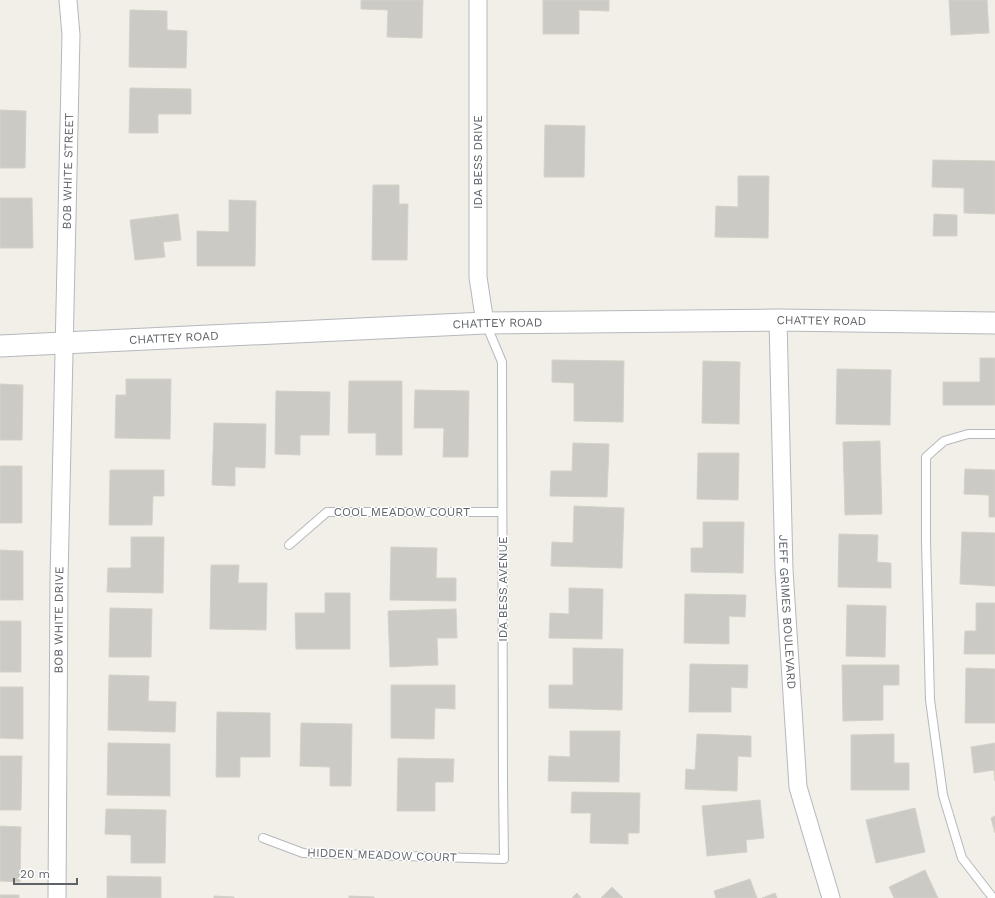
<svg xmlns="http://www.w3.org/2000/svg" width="995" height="898" viewBox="0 0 995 898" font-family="'Work Sans',sans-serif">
<rect width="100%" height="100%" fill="#f1efe8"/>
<!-- building -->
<path fill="#cccac5" stroke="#d6d1c6" d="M 361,0 L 423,0 L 422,38 L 387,37 L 388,10 L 361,9 Z
M 543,0 L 609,0 L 609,11 L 579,10 L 579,34 L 543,34 Z
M 949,0 L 987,0 L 989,33 L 951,35 Z
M 130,10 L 167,11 L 167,30 L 187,31 L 186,68 L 129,67 Z
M 130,88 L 191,89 L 191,114 L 158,114 L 158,133 L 129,133 Z
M 0,110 L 26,111 L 25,168 L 0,168 Z
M 545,125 L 585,126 L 584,177 L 544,177 Z
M 933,160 L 995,161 L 995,214 L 964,213 L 964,188 L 932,187 Z
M 738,176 L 769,176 L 768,238 L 715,237 L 716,206 L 738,207 Z
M 373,185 L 399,185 L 399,204 L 408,204 L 407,260 L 372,260 Z
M 0,198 L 32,198 L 33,248 L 0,248 Z
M 229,200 L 256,201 L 255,266 L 197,266 L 197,231 L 229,232 Z
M 178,214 L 181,240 L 163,242 L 165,257 L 135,260 L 130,220 Z
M 934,214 L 957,215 L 957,236 L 933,236 Z
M 980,358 L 995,358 L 995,405 L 943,405 L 943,382 L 980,382 Z
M 552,360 L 624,361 L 623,422 L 574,421 L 574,383 L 552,382 Z
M 703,361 L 740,362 L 739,424 L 702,423 Z
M 837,369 L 891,370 L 890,425 L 836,424 Z
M 126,379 L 171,379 L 170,439 L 115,438 L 116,395 L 126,395 Z
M 349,381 L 402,381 L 402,455 L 376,455 L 376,433 L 348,433 Z
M 0,384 L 23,385 L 22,440 L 0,440 Z
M 415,390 L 469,391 L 468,457 L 443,457 L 444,428 L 414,428 Z
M 276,391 L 330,392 L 329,435 L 300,435 L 300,455 L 275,454 Z
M 214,423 L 266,424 L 265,468 L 235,467 L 235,486 L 212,485 Z
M 880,441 L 882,514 L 845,515 L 843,442 Z
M 573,443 L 609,444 L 607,497 L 550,496 L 551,471 L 572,471 Z
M 698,453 L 739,453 L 738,500 L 697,499 Z
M 0,466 L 22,466 L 22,523 L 0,523 Z
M 965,469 L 995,470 L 995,517 L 989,517 L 989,495 L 964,494 Z
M 110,470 L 164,470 L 164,496 L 153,496 L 152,525 L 109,525 Z
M 574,506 L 624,508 L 622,568 L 551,566 L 552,542 L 573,543 Z
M 703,522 L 744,522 L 743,573 L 691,572 L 691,548 L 703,548 Z
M 962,532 L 995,533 L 995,586 L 960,584 Z
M 839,534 L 878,535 L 877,562 L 891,563 L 891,588 L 838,587 Z
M 131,537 L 164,537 L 163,593 L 107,592 L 108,568 L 131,568 Z
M 391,547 L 437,548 L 436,578 L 456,578 L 456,601 L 390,600 Z
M 0,550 L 23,551 L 23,600 L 0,600 Z
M 211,565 L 239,565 L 238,583 L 267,583 L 266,630 L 210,629 Z
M 569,588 L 603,589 L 602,639 L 549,638 L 550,613 L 569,614 Z
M 325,593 L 350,593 L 350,649 L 296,649 L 295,613 L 325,613 Z
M 685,594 L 746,595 L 745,617 L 729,616 L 729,644 L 684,643 Z
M 976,603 L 995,603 L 995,654 L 964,654 L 965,631 L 976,631 Z
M 847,605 L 886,606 L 885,657 L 846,656 Z
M 110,608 L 152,609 L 151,657 L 109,657 Z
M 456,609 L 457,638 L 437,638 L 438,665 L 390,667 L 388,611 Z
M 0,621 L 21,621 L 21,672 L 0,672 Z
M 573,648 L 623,649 L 622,710 L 549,708 L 549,685 L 573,685 Z
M 690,664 L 748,665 L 747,688 L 731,687 L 731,712 L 689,712 Z
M 842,665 L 899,665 L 899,685 L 883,685 L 883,720 L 843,721 Z
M 966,668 L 995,669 L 995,723 L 965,723 Z
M 109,675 L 149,676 L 148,701 L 176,702 L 175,732 L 108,730 Z
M 391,685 L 455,685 L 455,709 L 435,708 L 434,739 L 391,738 Z
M 0,687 L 23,687 L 23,739 L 0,738 Z
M 217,712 L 270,713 L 270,757 L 240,757 L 240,777 L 216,777 Z
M 301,723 L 352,724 L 351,786 L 330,786 L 330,767 L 300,766 Z
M 570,731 L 620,731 L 619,782 L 548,781 L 549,756 L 570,757 Z
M 697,734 L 751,736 L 751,757 L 738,756 L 737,791 L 685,789 L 686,769 L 695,770 Z
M 894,734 L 894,763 L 909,763 L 909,790 L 851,790 L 851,735 Z
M 108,743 L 170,744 L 170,796 L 107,795 Z
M 995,743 L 995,781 L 994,770 L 974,773 L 971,747 Z
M 0,756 L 22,756 L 21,810 L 0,810 Z
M 398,758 L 454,759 L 453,782 L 435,782 L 435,811 L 397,811 Z
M 572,792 L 640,793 L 639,833 L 628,833 L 628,844 L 590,843 L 591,813 L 571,813 Z
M 760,800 L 764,838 L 746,840 L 747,852 L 707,856 L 702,806 Z
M 915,808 L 925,852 L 876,863 L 866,820 Z
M 106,809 L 166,810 L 165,863 L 131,863 L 131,835 L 105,834 Z
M 995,816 L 995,833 L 991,818 Z
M 0,826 L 21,827 L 20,882 L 0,881 Z
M 925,870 L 938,898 L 894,898 L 889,887 Z
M 107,876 L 161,877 L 161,898 L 107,898 Z
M 750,879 L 757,898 L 716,898 L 714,891 Z
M 612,887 L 623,898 L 601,898 Z
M 577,893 L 581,898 L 572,898 Z
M 775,893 L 777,898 L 762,898 Z
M 0,895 L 19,895 L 19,898 L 0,898 Z
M 214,896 L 234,897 L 234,898 L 214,898 Z
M 349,896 L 374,897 L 374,898 L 349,898 Z"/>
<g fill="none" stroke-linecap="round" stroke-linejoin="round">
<!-- service casing -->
<g stroke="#b5b8bc" stroke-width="10">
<path id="service" d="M 289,545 L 327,512 L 502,512
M 263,838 L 303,853 L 504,859 L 503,784 L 502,362 L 486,324
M 993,898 L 962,858 L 943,795 L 930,700 L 926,541 L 926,457 L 944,441 L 968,434 L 995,434"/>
</g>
<!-- minor casing -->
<g stroke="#b5b8bc" stroke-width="19">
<g id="minor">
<path d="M 478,0 L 478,277 L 485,323"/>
<path id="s1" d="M 778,320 L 784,570 L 798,787 L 831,898"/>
<path id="s2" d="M 57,898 L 59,580 L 71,35 L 68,0"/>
</g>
</g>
<!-- tertiary casing -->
<g stroke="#b5b8bc" stroke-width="23">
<g id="tertiary">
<path id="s3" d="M 0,346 L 485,323 L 778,320 L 995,323"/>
</g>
</g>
<!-- service -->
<use href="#service" stroke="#fff" stroke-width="8"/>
<!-- minor -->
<use href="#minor" stroke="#fff" stroke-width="17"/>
<!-- tertiary -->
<use href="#tertiary" stroke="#fff" stroke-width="21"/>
</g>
<g text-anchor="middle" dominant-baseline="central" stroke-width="3" stroke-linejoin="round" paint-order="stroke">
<!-- street labels -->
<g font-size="12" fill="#5f6368" stroke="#fff">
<text transform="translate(478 162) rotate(-90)">IDA BESS DRIVE</text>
<text stroke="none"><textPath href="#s2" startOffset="727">BOB WHITE STREET</textPath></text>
<text stroke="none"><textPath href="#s3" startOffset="822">CHATTEY ROAD</textPath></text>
<text stroke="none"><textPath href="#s3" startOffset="498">CHATTEY ROAD</textPath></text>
<text stroke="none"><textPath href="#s3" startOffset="174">CHATTEY ROAD</textPath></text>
<text x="402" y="512">COOL MEADOW COURT</text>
<text transform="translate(503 589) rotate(-90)">IDA BESS AVENUE</text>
<text stroke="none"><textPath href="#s1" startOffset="292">JEFF GRIMES BOULEVARD</textPath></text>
<text stroke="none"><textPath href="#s2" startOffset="278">BOB WHITE DRIVE</textPath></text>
<text transform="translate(382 855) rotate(2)">HIDDEN MEADOW COURT</text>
</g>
</g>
<!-- scale -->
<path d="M14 878v6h63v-6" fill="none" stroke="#5f6368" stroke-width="2"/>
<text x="20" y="878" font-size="12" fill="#5f6368" stroke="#ffffff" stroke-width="3" paint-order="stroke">20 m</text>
</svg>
